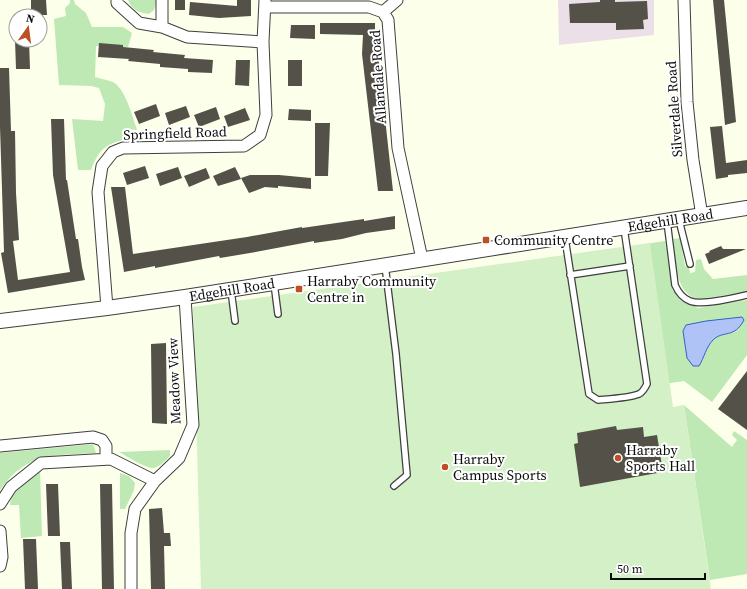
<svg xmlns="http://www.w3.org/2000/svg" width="747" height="589" viewBox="0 0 747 589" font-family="'Source Serif 4',serif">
<rect width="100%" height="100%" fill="#fcffea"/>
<!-- industrial -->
<path fill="#ebdfe8" d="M 558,0 L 654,0 L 654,35 L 559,45 Z"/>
<!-- green -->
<path fill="#bee9b4" d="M 70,0 L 74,0 L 75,4 L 86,13 L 92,27 L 123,27 L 132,33 L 128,47 L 96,46 L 95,77 C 101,79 108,80 113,82 C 125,88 133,118 137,130 L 127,129 L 123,140 C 103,145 98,152 91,170 L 78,170 L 72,119 L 103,121 L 105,104 L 99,88 L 91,86 L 59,85 L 54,19 L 66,16 L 65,8 L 70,3 Z
M 128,0 L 157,0 L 154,10 L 149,14 C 139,13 132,10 128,0 Z
M 680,238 L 685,266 L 689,267 L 690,273 L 695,272 L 696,260 L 701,259 L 704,269 L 713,279 L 747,275 L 747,292 L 699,299 C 674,295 676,259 673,239 Z
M 665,241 L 672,289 L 679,299 L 683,302 L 698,308 L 747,300 L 747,355 L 712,402 L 684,381 L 664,384 L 638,245 Z
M 684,405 L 732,447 L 737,440 L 732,435 L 734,431 L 747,440 L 747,574 L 710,580 Z
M 93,444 L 96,453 C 53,456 28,451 0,490 L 0,453 Z
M 170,450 L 170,456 C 166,460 161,466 154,468 C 146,469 127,456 119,452 Z
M 40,470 L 42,536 L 21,538 L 19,505 L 10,505 C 13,485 24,480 40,470 Z
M 120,473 L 129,476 L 135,483 L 134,490 L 125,509 L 120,509 Z"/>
<!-- pitch -->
<path fill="#d3f0c6" d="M 650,243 L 673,407 L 684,405 L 711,589 L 201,589 L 193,307 Z"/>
<!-- water -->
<path fill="#afc3f6" stroke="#355ece" d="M 742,317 L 744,320 C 734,339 723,330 713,340 C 706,347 704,358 699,366 L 693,366 L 687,358 L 683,331 L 686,325 L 706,321 Z"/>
<!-- building -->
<path fill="#545148" d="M 31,0 L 46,0 L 47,15 L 31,15 Z
M 175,0 L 185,0 L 185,10 L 175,10 Z
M 237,0 L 251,0 L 251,16 L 219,18 L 189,15 L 190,2 L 237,6 Z
M 600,0 L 615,0 L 615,2 L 647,1 L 648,19 L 643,20 L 644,29 L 616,30 L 616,23 L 570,23 L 569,4 L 600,2 Z
M 713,0 L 724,0 L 736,122 L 725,125 Z
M 320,23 L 375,23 L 375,55 L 378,54 L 393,191 L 378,191 L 362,54 L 363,35 L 320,34 Z
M 291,25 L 315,25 L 315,39 L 290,38 Z
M 15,40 L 29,40 L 30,69 L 16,69 Z
M 99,43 L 123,45 L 123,47 L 154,50 L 153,52 L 185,55 L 184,58 L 213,60 L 212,73 L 188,72 L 188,69 L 160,67 L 160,64 L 128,61 L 129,59 L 98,57 Z
M 236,60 L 250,60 L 249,86 L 235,85 Z
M 288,60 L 302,60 L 302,86 L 288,86 Z
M 0,68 L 9,68 L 11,131 L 15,131 L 16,193 L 19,240 L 13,241 L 18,280 L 70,272 L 53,175 L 51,119 L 64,119 L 66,180 L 67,180 L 76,239 L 78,239 L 82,267 L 85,280 L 8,293 L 1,253 L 4,252 L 0,127 Z
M 156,104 L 160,116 L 139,124 L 134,112 Z
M 186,106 L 190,117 L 169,125 L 165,113 Z
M 216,107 L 220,119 L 199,127 L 194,115 Z
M 245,108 L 250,120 L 228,127 L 224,116 Z
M 289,109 L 311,110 L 311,121 L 288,120 Z
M 315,123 L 330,123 L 328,176 L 315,176 Z
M 722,126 L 726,163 L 747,160 L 747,173 L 728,175 L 728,177 L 716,179 L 710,127 Z
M 145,166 L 149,178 L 127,185 L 123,173 Z
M 178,167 L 182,178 L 160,186 L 156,174 Z
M 235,167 L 241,179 L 218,186 L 213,176 Z
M 206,168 L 210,178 L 189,187 L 184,176 Z
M 250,175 L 279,175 L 311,178 L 311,189 L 278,186 L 278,188 L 265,187 L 249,193 L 241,178 Z
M 111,187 L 125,187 L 133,254 L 247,237 L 302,227 L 302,228 L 364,219 L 364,221 L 395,216 L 395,229 L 366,233 L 342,239 L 314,243 L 314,241 L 250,253 L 220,258 L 219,256 L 155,268 L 155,266 L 124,272 Z
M 721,246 L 723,249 L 746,249 L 709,264 L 705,254 L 710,252 L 709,251 Z
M 166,343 L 167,424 L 152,423 L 151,344 Z
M 747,371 L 747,430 L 718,409 Z
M 616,426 L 617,430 L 643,427 L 644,437 L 657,435 L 663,472 L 580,487 L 574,444 L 578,443 L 577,433 Z
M 46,484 L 58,484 L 60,536 L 48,536 Z
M 100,484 L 112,484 L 114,589 L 102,589 Z
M 162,508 L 164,533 L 170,533 L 171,546 L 164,546 L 165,589 L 151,589 L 149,509 Z
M 23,539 L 36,539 L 38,589 L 25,589 Z
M 60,542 L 70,542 L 72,589 L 62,589 Z"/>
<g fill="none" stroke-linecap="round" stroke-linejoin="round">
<!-- service casing -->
<g stroke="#3f3f3f" stroke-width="8">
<path id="service" d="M 679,220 L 690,264
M 667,221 L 675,285 C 678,292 682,298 690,301 C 702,306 733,298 747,295
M 565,238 L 589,394 L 598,400 C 609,399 629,398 639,394 C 643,392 645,388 647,384 L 624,228
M 385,265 L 396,354 L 407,475 L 394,486
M 570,275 L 630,266
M 274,283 L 278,314
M 231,290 L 235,321"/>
</g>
<!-- minor casing -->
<g stroke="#3f3f3f" stroke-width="13">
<path id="minor" d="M 117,0 L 117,3 L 139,23 L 162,27 L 187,37 L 263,42
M 684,0 L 687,102 L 693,160 L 702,216
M 265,7 L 369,7 L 383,12 L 388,20 L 398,148 L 422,259
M 383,12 L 397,0
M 162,27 L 162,0
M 107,308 L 98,192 L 102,166 L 113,152 L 123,148 L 244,146 L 260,135 L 266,115 L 263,42 L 265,0
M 0,446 L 93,437 L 102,440 L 106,446 L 106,459
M 0,504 L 11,487 L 41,463 L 111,459 L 155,481
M 0,531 L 2,557 L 0,566
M 131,589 L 131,533 L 135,509 L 155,481 L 179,458 L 193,425 L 185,297"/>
</g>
<!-- tertiary casing -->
<g stroke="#3f3f3f" stroke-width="16">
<g id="tertiary">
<path id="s1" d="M 0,321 L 107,308 L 185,297 L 747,208"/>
</g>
</g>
<!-- service -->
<use href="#service" stroke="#fff" stroke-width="5.5"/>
<!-- minor -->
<use href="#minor" stroke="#fff" stroke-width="11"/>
<!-- tertiary -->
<use href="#tertiary" stroke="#fff" stroke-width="14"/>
</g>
<!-- markers -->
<g fill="#bc4f23" stroke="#fff" stroke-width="1.5">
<rect x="482" y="236" width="8" height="8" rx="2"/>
<rect x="295" y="285" width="8" height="8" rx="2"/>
<circle cx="618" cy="458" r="4"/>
<circle cx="445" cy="467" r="4"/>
</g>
<g text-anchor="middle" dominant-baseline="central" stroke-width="4" stroke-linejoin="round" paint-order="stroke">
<!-- street labels -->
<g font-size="14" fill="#0c0c0c" stroke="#fff">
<text transform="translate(378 77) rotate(-94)">Allandale Road</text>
<text transform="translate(674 109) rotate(-94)">Silverdale Road</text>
<text transform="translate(175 133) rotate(-2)">Springfield Road</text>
<text stroke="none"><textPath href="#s1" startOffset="678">Edgehill Road</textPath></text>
<text stroke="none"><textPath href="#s1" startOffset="234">Edgehill Road</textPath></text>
<text transform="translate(174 381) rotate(-92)">Meadow View</text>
</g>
<!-- poi labels -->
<g font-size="14" fill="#0c0c0c" stroke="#fff" text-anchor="start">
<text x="494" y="240">Community Centre</text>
<text x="307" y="281">Harraby Community<tspan x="307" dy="16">Centre in</tspan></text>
<text x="626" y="450">Harraby<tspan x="626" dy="16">Sports Hall</tspan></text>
<text x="453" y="459">Harraby<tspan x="453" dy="16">Campus Sports</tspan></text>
</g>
</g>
<!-- north arrow -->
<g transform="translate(28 28) rotate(14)"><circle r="19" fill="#ffffff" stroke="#9e9e9e"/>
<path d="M0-3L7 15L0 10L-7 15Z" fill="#bc4f23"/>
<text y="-6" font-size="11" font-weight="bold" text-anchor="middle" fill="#0c0c0c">N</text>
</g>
<!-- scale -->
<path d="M611 573v6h94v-6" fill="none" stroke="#0c0c0c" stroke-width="2"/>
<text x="617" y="573" font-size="12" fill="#0c0c0c" stroke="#ffffff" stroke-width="3" paint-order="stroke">50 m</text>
</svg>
